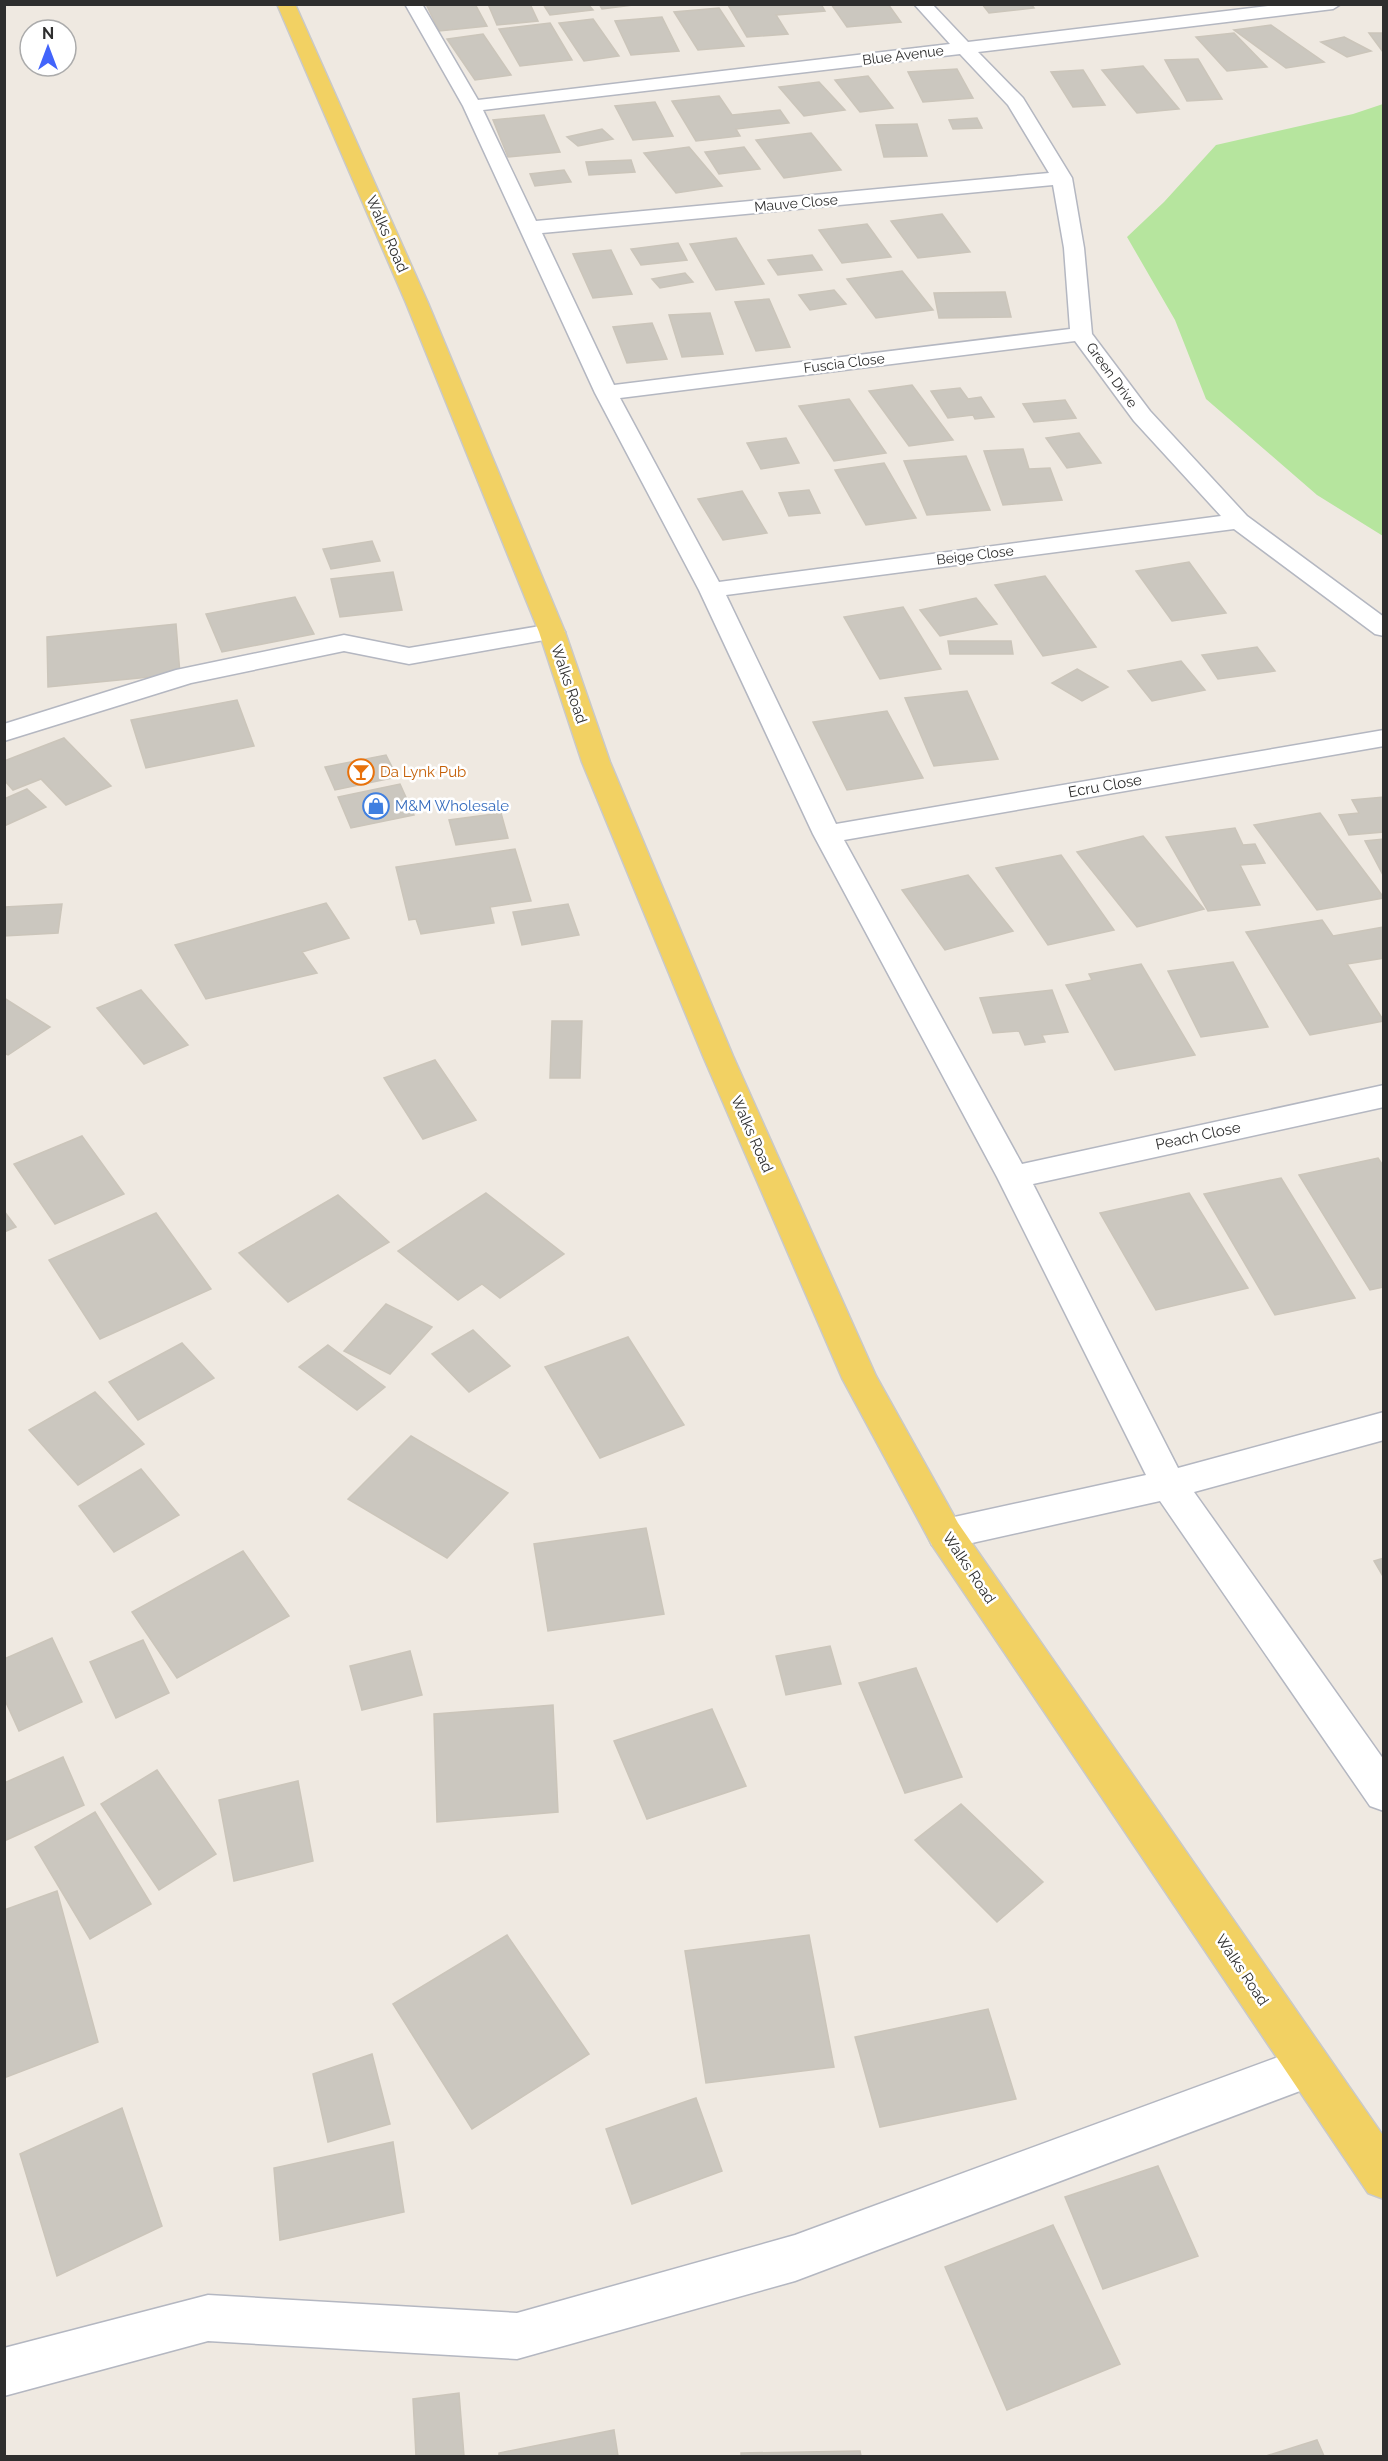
<svg xmlns="http://www.w3.org/2000/svg" width="1388" height="2461" viewBox="0 0 1388 2461" font-family="Raleway,sans-serif">
<rect width="100%" height="100%" fill="#efe9e1"/>
<!-- green -->
<path fill="#b6e59e" d="M 1383,104 L 1384,104 L 1383,536 L 1317,495 L 1206,399 L 1175,320 L 1127,237 L 1164,202 L 1216,145 L 1353,114 Z"/>
<!-- building -->
<path fill="#cbc7bf" stroke="#cbc5ba" stroke-width="1.5" d="M 426,4 L 475,4 L 487,26 L 439,31 Z
M 488,4 L 530,4 L 538,21 L 497,25 Z
M 543,4 L 588,4 L 593,10 L 550,15 Z
M 599,4 L 641,4 L 602,9 Z
M 821,4 L 825,11 L 776,15 L 788,34 L 747,37 L 728,5 Z
M 831,4 L 888,4 L 901,22 L 847,27 Z
M 982,4 L 1031,4 L 1034,8 L 989,13 Z
M 719,8 L 744,46 L 698,50 L 674,12 Z
M 662,17 L 679,51 L 631,55 L 615,21 Z
M 593,19 L 619,56 L 584,61 L 559,23 Z
M 550,23 L 572,60 L 520,66 L 499,29 Z
M 1271,25 L 1324,62 L 1286,68 L 1234,30 Z
M 1234,33 L 1267,67 L 1227,71 L 1196,37 Z
M 1369,33 L 1384,33 L 1384,52 L 1383,52 Z
M 483,34 L 511,75 L 475,80 L 447,39 Z
M 1344,37 L 1371,51 L 1347,57 L 1321,42 Z
M 1198,59 L 1222,99 L 1187,101 L 1165,60 Z
M 1143,66 L 1179,109 L 1137,113 L 1102,70 Z
M 957,69 L 973,98 L 923,102 L 908,72 Z
M 1083,70 L 1105,105 L 1073,107 L 1051,72 Z
M 868,76 L 893,108 L 860,112 L 835,80 Z
M 819,82 L 845,110 L 804,116 L 779,87 Z
M 719,96 L 732,115 L 780,110 L 789,123 L 736,129 L 740,136 L 696,141 L 672,101 Z
M 655,102 L 673,136 L 633,140 L 615,106 Z
M 544,115 L 560,152 L 508,157 L 493,120 Z
M 977,118 L 982,128 L 953,129 L 949,120 Z
M 917,124 L 927,156 L 884,157 L 876,125 Z
M 602,129 L 613,139 L 578,146 L 567,137 Z
M 811,133 L 841,170 L 784,178 L 756,140 Z
M 689,147 L 722,186 L 676,193 L 644,153 Z
M 744,147 L 760,169 L 719,174 L 705,152 Z
M 631,160 L 635,172 L 589,175 L 586,162 Z
M 564,170 L 571,182 L 535,186 L 530,174 Z
M 942,214 L 970,252 L 918,258 L 891,221 Z
M 867,224 L 891,257 L 842,263 L 819,230 Z
M 736,238 L 764,284 L 716,290 L 690,244 Z
M 678,243 L 687,260 L 641,265 L 631,249 Z
M 611,250 L 632,294 L 593,298 L 573,254 Z
M 812,255 L 822,270 L 778,275 L 768,260 Z
M 902,271 L 933,310 L 876,318 L 847,279 Z
M 685,273 L 693,282 L 660,288 L 652,279 Z
M 834,290 L 846,304 L 810,310 L 799,295 Z
M 1005,292 L 1011,317 L 939,318 L 934,293 Z
M 769,299 L 790,347 L 756,351 L 735,302 Z
M 710,313 L 723,354 L 682,357 L 669,315 Z
M 652,323 L 667,359 L 627,363 L 613,327 Z
M 912,385 L 953,440 L 909,446 L 869,391 Z
M 960,388 L 968,399 L 981,397 L 994,417 L 975,419 L 973,415 L 948,418 L 931,391 Z
M 849,399 L 886,453 L 834,461 L 799,406 Z
M 1065,400 L 1076,418 L 1034,422 L 1023,404 Z
M 1079,433 L 1101,463 L 1067,468 L 1046,438 Z
M 786,438 L 799,463 L 761,469 L 747,443 Z
M 1023,449 L 1029,469 L 1050,468 L 1062,500 L 1003,505 L 984,451 Z
M 966,456 L 990,510 L 927,515 L 904,461 Z
M 884,463 L 916,518 L 866,525 L 835,470 Z
M 809,490 L 820,513 L 789,516 L 779,493 Z
M 742,491 L 767,533 L 723,540 L 698,499 Z
M 372,541 L 380,561 L 331,569 L 323,549 Z
M 1189,562 L 1226,613 L 1172,621 L 1136,571 Z
M 393,572 L 402,610 L 340,617 L 331,579 Z
M 1045,576 L 1096,647 L 1043,656 L 995,585 Z
M 295,597 L 314,634 L 222,652 L 206,614 Z
M 976,598 L 997,624 L 940,636 L 920,610 Z
M 903,607 L 941,669 L 880,679 L 844,617 Z
M 176,624 L 180,674 L 48,687 L 47,637 Z
M 948,641 L 1011,641 L 1013,654 L 950,654 Z
M 1257,647 L 1275,671 L 1218,679 L 1202,655 Z
M 1181,661 L 1205,690 L 1152,701 L 1128,671 Z
M 1077,669 L 1108,687 L 1082,701 L 1052,683 Z
M 967,691 L 998,759 L 934,766 L 905,698 Z
M 237,700 L 254,746 L 146,768 L 131,720 Z
M 887,711 L 923,778 L 847,790 L 813,722 Z
M 64,738 L 111,786 L 66,805 L 41,779 L 13,790 L 4,780 L 4,761 Z
M 386,755 L 397,777 L 335,790 L 325,767 Z
M 400,784 L 414,815 L 351,828 L 338,797 Z
M 27,789 L 46,807 L 4,826 L 4,799 Z
M 1384,797 L 1384,832 L 1349,835 L 1339,815 L 1359,813 L 1352,800 Z
M 501,813 L 508,838 L 456,845 L 449,820 Z
M 1320,813 L 1376,887 L 1384,898 L 1317,910 L 1254,825 Z
M 1235,828 L 1243,845 L 1255,844 L 1265,863 L 1240,865 L 1260,905 L 1208,911 L 1166,837 Z
M 1143,836 L 1204,909 L 1137,927 L 1077,852 Z
M 1384,839 L 1384,877 L 1365,841 Z
M 515,849 L 531,901 L 490,907 L 494,923 L 421,934 L 416,919 L 409,920 L 396,867 Z
M 1061,855 L 1114,930 L 1048,945 L 996,868 Z
M 968,875 L 1013,931 L 945,950 L 902,890 Z
M 326,903 L 349,938 L 302,952 L 317,973 L 206,999 L 175,945 Z
M 62,904 L 58,933 L 4,936 L 5,907 Z
M 568,904 L 579,935 L 522,945 L 513,912 Z
M 1322,920 L 1333,936 L 1384,927 L 1384,958 L 1347,964 L 1384,1021 L 1310,1035 L 1246,932 Z
M 1233,962 L 1268,1027 L 1201,1037 L 1168,971 Z
M 1141,964 L 1195,1055 L 1115,1070 L 1066,985 L 1092,980 L 1089,974 Z
M 141,990 L 188,1045 L 144,1064 L 97,1008 Z
M 1052,990 L 1068,1032 L 1042,1035 L 1045,1042 L 1025,1045 L 1019,1031 L 993,1033 L 980,998 Z
M 4,998 L 50,1027 L 8,1055 L 4,1053 Z
M 552,1021 L 582,1021 L 580,1078 L 550,1078 Z
M 435,1060 L 476,1120 L 423,1139 L 384,1078 Z
M 82,1136 L 124,1194 L 55,1224 L 14,1164 Z
M 1378,1158 L 1384,1167 L 1384,1287 L 1370,1290 L 1299,1175 Z
M 1281,1178 L 1355,1298 L 1275,1315 L 1204,1194 Z
M 486,1193 L 564,1254 L 500,1298 L 482,1284 L 458,1300 L 398,1251 Z
M 1189,1193 L 1248,1288 L 1156,1310 L 1100,1213 Z
M 338,1195 L 389,1242 L 288,1302 L 239,1253 Z
M 4,1211 L 16,1227 L 4,1232 Z
M 156,1213 L 211,1289 L 100,1339 L 49,1260 Z
M 386,1304 L 432,1327 L 390,1374 L 344,1351 Z
M 473,1330 L 510,1366 L 469,1392 L 432,1354 Z
M 628,1337 L 684,1425 L 600,1458 L 545,1367 Z
M 182,1343 L 214,1378 L 138,1420 L 109,1382 Z
M 328,1345 L 385,1387 L 357,1410 L 299,1367 Z
M 95,1392 L 144,1444 L 78,1485 L 29,1430 Z
M 411,1436 L 508,1493 L 447,1558 L 348,1499 Z
M 141,1469 L 179,1515 L 114,1552 L 79,1506 Z
M 646,1528 L 664,1614 L 548,1631 L 534,1544 Z
M 243,1551 L 289,1616 L 177,1678 L 132,1612 Z
M 1384,1558 L 1384,1578 L 1374,1561 Z
M 52,1638 L 82,1702 L 19,1731 L 4,1698 L 4,1659 Z
M 143,1640 L 169,1693 L 116,1718 L 90,1662 Z
M 830,1646 L 841,1684 L 786,1695 L 776,1656 Z
M 410,1651 L 422,1695 L 362,1710 L 350,1666 Z
M 916,1668 L 962,1777 L 905,1793 L 859,1683 Z
M 553,1705 L 558,1812 L 437,1822 L 434,1714 Z
M 712,1709 L 746,1786 L 647,1819 L 614,1741 Z
M 63,1757 L 84,1805 L 4,1841 L 4,1783 Z
M 157,1770 L 216,1854 L 159,1890 L 101,1804 Z
M 298,1781 L 313,1861 L 234,1881 L 219,1800 Z
M 961,1804 L 1043,1882 L 997,1922 L 915,1840 Z
M 95,1812 L 151,1904 L 90,1939 L 35,1847 Z
M 57,1891 L 98,2042 L 4,2078 L 4,1910 Z
M 507,1935 L 589,2054 L 472,2129 L 393,2004 Z
M 809,1935 L 834,2067 L 706,2083 L 685,1951 Z
M 988,2009 L 1016,2099 L 880,2127 L 855,2037 Z
M 372,2054 L 390,2124 L 328,2142 L 313,2074 Z
M 696,2098 L 722,2171 L 632,2204 L 606,2129 Z
M 122,2108 L 162,2226 L 57,2276 L 20,2154 Z
M 393,2142 L 404,2212 L 280,2240 L 274,2168 Z
M 1158,2166 L 1198,2256 L 1103,2289 L 1065,2197 Z
M 1053,2225 L 1120,2364 L 1007,2410 L 945,2267 Z
M 459,2393 L 464,2456 L 416,2456 L 413,2399 Z
M 614,2430 L 618,2456 L 499,2456 L 499,2453 Z
M 1317,2440 L 1324,2456 L 1266,2456 Z
M 860,2451 L 861,2456 L 741,2456 L 741,2453 Z"/>
<g fill="none" stroke-linecap="round" stroke-linejoin="round">
<!-- minor casing -->
<g stroke="#b4b7c1" stroke-width="3">
<path id="minor" d="M 405,4 L 422,4 L 478,100 L 950,44 L 914,4 L 932,4 L 968,42 L 1284,4 L 1341,4 L 1333,9 L 978,52 L 1023,98 L 1072,178 L 1084,248 L 1092,334 L 1150,411 L 1247,516 L 1384,617 L 1384,636 L 1375,634 L 1234,529 L 726,595 L 836,824 L 1384,730 L 1384,746 L 844,840 L 1022,1164 L 1384,1085 L 1384,1107 L 1033,1184 L 1178,1468 L 1384,1412 L 1384,1440 L 1194,1492 L 1384,1760 L 1384,1811 L 1370,1806 L 1160,1501 L 945,1549 L 932,1545 L 927,1534 L 932,1523 L 945,1519 L 1146,1475 L 997,1177 L 813,834 L 699,590 L 595,393 L 463,106 ZM 960,54 L 1008,105 L 1049,173 L 536,221 L 483,110 ZM 1053,185 L 1064,248 L 1070,329 L 614,385 L 542,233 ZM 1075,341 L 1134,421 L 1221,516 L 719,582 L 620,398 Z
M 552,624 L 561,627 L 565,632 L 561,637 L 409,664 L 344,651 L 191,683 L 4,741 L 4,724 L 176,670 L 344,635 L 409,648 Z
M 1308,2046 L 1323,2052 L 1330,2067 L 1323,2082 L 1308,2088 L 795,2281 L 517,2359 L 208,2341 L 4,2396 L 4,2348 L 208,2295 L 517,2313 L 795,2235 Z"/>
</g>
<!-- primary casing -->
<g stroke="#c9c9c9" stroke-width="3">
<path id="primary" d="M 277,4 L 295,4 L 428,303 L 565,632 L 610,762 L 733,1056 L 876,1376 L 958,1523 L 1384,2137 L 1384,2199 L 1368,2193 L 932,1545 L 842,1378 L 703,1056 L 582,762 L 539,632 L 406,303 Z"/>
</g>
<!-- minor -->
<use href="#minor" fill="#fff" fill-rule="evenodd"/>
<!-- primary -->
<use href="#primary" fill="#f2d163" fill-rule="evenodd"/>
</g>
<!-- icons -->
<defs>
<g id="bar-ring" transform="scale(1.35)"><circle r="9.5" fill="#fff" stroke="#e8710a" stroke-width="1.5"/><path d="M-6-5H6L.8 .8V4.5H3.5V6h-7V4.5H-.8V.8Z" fill="#e8710a"/></g>
<g id="shop-ring" transform="scale(1.35)"><circle r="9.5" fill="#fff" stroke="#3f7fe0" stroke-width="1.5"/><path d="M-5-2.5h2.3a2.7 3.5 0 0 1 5.4 0H5L5.5 6h-11ZM-1.5-2.5h3a1.5 2.3 0 0 0-3 0Z" fill="#3f7fe0"/></g>
</defs>
<g fill-rule="evenodd">
<use href="#bar-ring" x="361" y="772"/>
<use href="#shop-ring" x="376" y="806"/>
</g>
<g text-anchor="middle" dominant-baseline="central" stroke-width="5" stroke-linejoin="round" paint-order="stroke">
<!-- far-street labels -->
<g font-size="14" fill="#2e2e2e" stroke="#fff">
<text transform="translate(903 55) rotate(-7)">Blue Avenue</text>
<text transform="translate(796 203) rotate(-5)">Mauve Close</text>
<text transform="translate(844 363) rotate(-7)">Fuscia Close</text>
<text transform="translate(1112 375) rotate(54)">Green Drive</text>
<text transform="translate(975 555) rotate(-7)">Beige Close</text>
</g>
<!-- street labels -->
<g font-size="15" fill="#2e2e2e" stroke="#fff">
<text transform="translate(387 234) rotate(66)">Walks Road</text>
<text transform="translate(569 684) rotate(71)">Walks Road</text>
<text transform="translate(1105 786) rotate(-10)">Ecru Close</text>
<text transform="translate(752 1134) rotate(66)">Walks Road</text>
<text transform="translate(1198 1136) rotate(-12)">Peach Close</text>
<text transform="translate(969 1568) rotate(56)">Walks Road</text>
<text transform="translate(1242 1970) rotate(56)">Walks Road</text>
</g>
<!-- food labels -->
<g font-size="15" fill="#c56008" stroke="#fff" text-anchor="start">
<text x="380" y="772">Da Lynk Pub</text>
</g>
<!-- shop labels -->
<g font-size="15" fill="#366cbe" stroke="#fff" text-anchor="start">
<text x="395" y="806">M&amp;M Wholesale</text>
</g>
</g>
<!-- border -->
<rect width="1388" height="2461" fill="none" stroke="#2e2e2e" stroke-width="12"/>
<!-- north arrow -->
<g transform="translate(48 48)"><circle r="28" fill="#ffffff" stroke="#ababab" stroke-width="1.5"/>
<path d="M0-4.5L10 22L0 15L-10 22Z" fill="#4264fb"/>
<text y="-9" font-size="16" font-weight="bold" text-anchor="middle" fill="#2e2e2e">N</text>
</g>
</svg>
